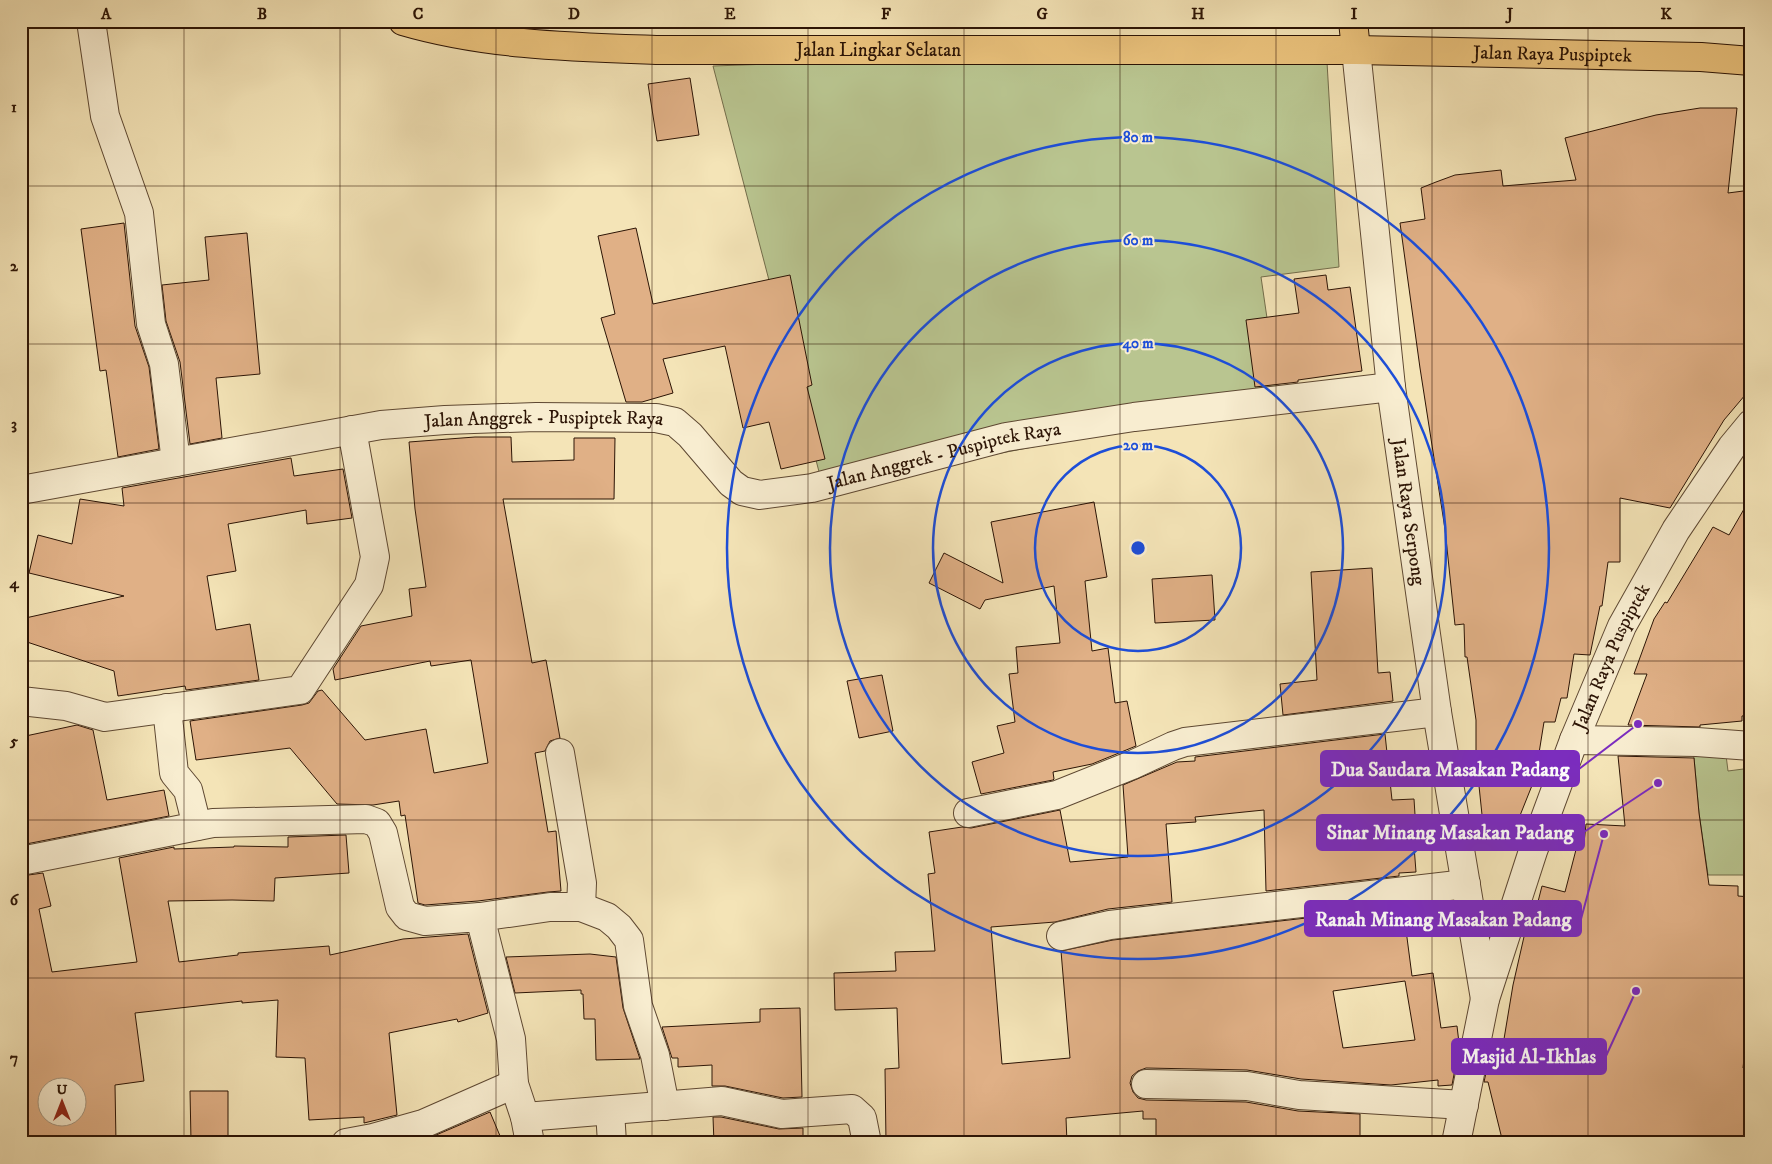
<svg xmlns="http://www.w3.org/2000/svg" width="1772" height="1164" viewBox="0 0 1772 1164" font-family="'IM FELL DW Pica',serif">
<rect width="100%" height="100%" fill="#f4e4b7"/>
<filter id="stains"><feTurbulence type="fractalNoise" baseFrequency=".004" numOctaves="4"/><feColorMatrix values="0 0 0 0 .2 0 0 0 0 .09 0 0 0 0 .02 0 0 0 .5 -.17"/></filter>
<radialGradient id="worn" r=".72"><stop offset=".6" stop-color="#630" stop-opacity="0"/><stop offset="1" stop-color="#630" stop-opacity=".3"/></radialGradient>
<!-- green -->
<path fill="#b9c590" stroke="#726c4a" d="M 1326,45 L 1339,267 L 1261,277 L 1279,400 L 823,487 L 713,66 Z
M 1693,747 L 1726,755 L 1728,771 L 1751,768 L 1751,875 L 1708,875 L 1699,813 Z"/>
<!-- building -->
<path fill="#e0b086" stroke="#2c1405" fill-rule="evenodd" d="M 690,78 L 699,135 L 657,141 L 648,84 Z
M 1700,108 L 1737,108 L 1728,193 L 1751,190 L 1751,388 L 1724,420 L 1670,508 L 1620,498 L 1620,562 L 1608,562 L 1602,606 L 1600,606 L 1590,655 L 1574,654 L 1567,698 L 1561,698 L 1555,722 L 1544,722 L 1535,778 L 1513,833 L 1484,834 L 1476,757 L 1476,720 L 1467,657 L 1465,657 L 1464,624 L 1455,625 L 1445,529 L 1420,368 L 1400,223 L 1425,219 L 1421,188 L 1436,182 L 1455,175 L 1501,170 L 1503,186 L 1576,180 L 1565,138 L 1656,115 Z
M 124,223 L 135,326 L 149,367 L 159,449 L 118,457 L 106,370 L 100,371 L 81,229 Z
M 636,228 L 653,304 L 790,275 L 812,385 L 807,387 L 825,459 L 781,469 L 769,422 L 743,428 L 725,346 L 663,359 L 673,393 L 642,402 L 626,402 L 601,318 L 615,314 L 598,236 Z
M 247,233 L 260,374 L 216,378 L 222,438 L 190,444 L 180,362 L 166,321 L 162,285 L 209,280 L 205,237 Z
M 1326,275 L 1328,290 L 1350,287 L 1362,371 L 1298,380 L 1298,382 L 1255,387 L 1246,320 L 1299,313 L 1294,279 Z
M 475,437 L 511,437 L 512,462 L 574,460 L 574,438 L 615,438 L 614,499 L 503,499 L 532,663 L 546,660 L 560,738 L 550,741 L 545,751 L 535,753 L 548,832 L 556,831 L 561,891 L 548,892 L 478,901 L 425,905 L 418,903 L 405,815 L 401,816 L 399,801 L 373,805 L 337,804 L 290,748 L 196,760 L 190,721 L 302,705 L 309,703 L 318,691 L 322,690 L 365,740 L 426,729 L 434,773 L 488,763 L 471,660 L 431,666 L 430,661 L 335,680 L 333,669 L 361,626 L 412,616 L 409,589 L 426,587 L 415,509 L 409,442 Z
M 291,458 L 294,476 L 343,469 L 352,518 L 307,524 L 306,510 L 228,524 L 236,571 L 207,576 L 216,630 L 250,624 L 259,680 L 186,690 L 185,686 L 118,696 L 114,671 L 21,640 L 21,619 L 124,596 L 29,573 L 38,535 L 72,544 L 80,499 L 124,506 L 122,488 Z
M 1751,497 L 1751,715 L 1742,716 L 1742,721 L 1700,725 L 1700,727 L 1628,725 L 1647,674 L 1634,674 L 1654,619 L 1665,602 L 1667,603 L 1713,527 L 1729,535 Z
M 1094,502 L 1107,577 L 1085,581 L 1092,651 L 1108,648 L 1115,703 L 1127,701 L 1136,746 L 1092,764 L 1053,772 L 1054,779 L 1053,780 L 981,794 L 972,762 L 1004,753 L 997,726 L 1015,722 L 1009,674 L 1018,673 L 1016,647 L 1060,643 L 1054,586 L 985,600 L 980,609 L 929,583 L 944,553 L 1003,583 L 991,522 Z
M 1372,568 L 1378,673 L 1390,672 L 1393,701 L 1283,715 L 1280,684 L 1317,680 L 1311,572 Z
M 1212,575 L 1215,620 L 1155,623 L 1152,579 Z
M 882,675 L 893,731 L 859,738 L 847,681 Z
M 77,725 L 93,730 L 107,800 L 164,790 L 169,816 L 21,845 L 21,737 Z
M 1385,734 L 1392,800 L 1414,799 L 1417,846 L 1414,846 L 1416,872 L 1399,873 L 1399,876 L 1266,891 L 1264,810 L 1195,817 L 1196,822 L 1166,824 L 1172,902 L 1108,909 L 1055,922 L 991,927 L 1002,1064 L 1070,1058 L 1061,951 L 1113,940 L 1403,907 L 1412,976 L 1433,973 L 1441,1028 L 1457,1026 L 1459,1043 L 1460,1043 L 1452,1085 L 1438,1086 L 1438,1080 L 1391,1085 L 1301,1079 L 1247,1070 L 1146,1068 L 1138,1071 L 1132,1076 L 1130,1083 L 1133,1092 L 1138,1098 L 1146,1100 L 1246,1102 L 1298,1111 L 1360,1114 L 1360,1143 L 1156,1143 L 1156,1119 L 1143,1119 L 1143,1111 L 1066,1118 L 1067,1143 L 886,1143 L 885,1069 L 899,1068 L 897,1008 L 835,1010 L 834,973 L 896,971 L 895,952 L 935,951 L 928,874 L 935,873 L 929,832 L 962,827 L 971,828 L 1060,810 L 1070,862 L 1128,857 L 1123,785 L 1177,762 L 1195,761 L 1195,757 ZM 1405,981 L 1415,1040 L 1343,1048 L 1333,991 Z
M 1618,756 L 1694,758 L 1699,813 L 1709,885 L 1738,886 L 1738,896 L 1751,897 L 1751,993 L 1743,1068 L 1751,1067 L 1751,1143 L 1503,1143 L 1488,1082 L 1484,1082 L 1493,1040 L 1504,1039 L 1513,985 L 1526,928 L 1531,929 L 1542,886 L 1565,892 L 1578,842 L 1584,843 L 1586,824 L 1625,826 Z
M 346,835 L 349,873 L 275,878 L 274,901 L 232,900 L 168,901 L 179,962 L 238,955 L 238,953 L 329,946 L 330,955 L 403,939 L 468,934 L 488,1013 L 458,1022 L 457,1019 L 389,1033 L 397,1115 L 364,1123 L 364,1117 L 309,1120 L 305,1058 L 276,1057 L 278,1000 L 242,1003 L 242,1001 L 135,1013 L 144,1081 L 115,1085 L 116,1143 L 21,1143 L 21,876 L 43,873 L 51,906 L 39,909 L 52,972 L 137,962 L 119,858 L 174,847 L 174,849 L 234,847 L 234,846 L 288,847 L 288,837 ZM 48,1086 L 78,1086 L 78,1116 L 48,1116 Z
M 590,954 L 616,957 L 623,1008 L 640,1059 L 596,1060 L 595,1019 L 584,1019 L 583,994 L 581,994 L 581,990 L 515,993 L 506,957 Z
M 800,1008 L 802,1097 L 783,1098 L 725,1086 L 712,1086 L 712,1065 L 678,1067 L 678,1058 L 672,1058 L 662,1027 L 760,1022 L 760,1009 Z
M 190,1091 L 228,1091 L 228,1141 L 191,1141 Z
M 490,1112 L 503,1143 L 414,1143 L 429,1138 Z
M 713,1117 L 721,1117 L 779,1129 L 803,1128 L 803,1143 L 714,1143 Z"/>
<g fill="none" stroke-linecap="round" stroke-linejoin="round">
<!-- minor casing -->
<g stroke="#5e4832" stroke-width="30">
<g id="minor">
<path d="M 91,21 L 105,116 L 139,213 L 151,324 L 164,364 L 176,462"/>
<path id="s1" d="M 1356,50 L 1391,387 L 1437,712 L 1485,999"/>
<path id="s2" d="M 21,490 L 381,425 L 445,420 L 536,417 L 656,418 L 675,422 L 690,435 L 731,483 L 742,491 L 760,495 L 812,488 L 1006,437 L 1134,417 L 1391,387"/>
<path d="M 21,701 L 66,706 L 105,717 L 300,690 L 369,585 L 375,557 L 352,430"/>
<path d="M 167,708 L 174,773 L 188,790 L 197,826"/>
<path d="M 1574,740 L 1697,742 L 1751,746"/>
<path d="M 560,753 L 582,883 L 581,907"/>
<path d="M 968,813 L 1057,795 L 1132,765 L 1173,746 L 1185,742 L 1437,712"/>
<path d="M 21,861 L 213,823 L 366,819 L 377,823 L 383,833 L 400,907 L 407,916 L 425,921 L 480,917 L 511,1039 L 514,1084 L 525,1117 L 530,1143"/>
<path d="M 480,917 L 550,907 L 581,907 L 607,917 L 619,927 L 629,940 L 638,1006 L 655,1055 L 665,1106"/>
<path d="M 1061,936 L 1110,925 L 1466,884"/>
<path d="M 1146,1084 L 1247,1086 L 1299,1095 L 1464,1105"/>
<path d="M 610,1111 L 612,1143"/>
<path d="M 525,1117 L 722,1101 L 782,1114 L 852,1109 L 862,1118 L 867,1143"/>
<path d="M 346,1143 L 373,1138 L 423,1124 L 514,1084"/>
<path id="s3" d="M 1456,1143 L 1485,999 L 1533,851 L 1574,740 L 1622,626 L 1676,530 L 1732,447 L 1751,424"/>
</g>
</g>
<!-- major casing -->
<g stroke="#2c1405" stroke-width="30">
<g id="major">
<path id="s4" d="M 403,21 C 485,45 571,47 656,50 L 1356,50 L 1701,57 L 1751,61"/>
<path d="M 1353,21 L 1356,50"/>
</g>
</g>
<!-- minor -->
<use href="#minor" stroke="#f8edd0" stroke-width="28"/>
<!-- major -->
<use href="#major" stroke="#eac27c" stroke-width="28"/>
</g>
<!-- grid -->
<path fill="none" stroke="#2c1405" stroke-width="1" stroke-opacity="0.55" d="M 184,21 L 184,1143M 340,21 L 340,1143M 496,21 L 496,1143M 652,21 L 652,1143M 808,21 L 808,1143M 964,21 L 964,1143M 1120,21 L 1120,1143M 1276,21 L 1276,1143M 1432,21 L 1432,1143M 1588,21 L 1588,1143M 21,186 L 1751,186M 21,344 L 1751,344M 21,503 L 1751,503M 21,661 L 1751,661M 21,820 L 1751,820M 21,978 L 1751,978"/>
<!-- distance rings -->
<g fill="none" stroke="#1d4ed8" stroke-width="2.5">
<circle cx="1138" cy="548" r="103"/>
<circle cx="1138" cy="548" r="205"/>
<circle cx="1138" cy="548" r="308"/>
<circle cx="1138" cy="548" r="411"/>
</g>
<g text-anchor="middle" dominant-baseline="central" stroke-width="4" stroke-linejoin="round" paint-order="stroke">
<!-- street labels -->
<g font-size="19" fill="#2c1405" stroke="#f8edd0">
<text stroke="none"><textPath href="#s4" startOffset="478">Jalan Lingkar Selatan</textPath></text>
<text stroke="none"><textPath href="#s4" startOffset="1152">Jalan Raya Puspiptek</textPath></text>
<text stroke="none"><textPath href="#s2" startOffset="529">Jalan Anggrek - Puspiptek Raya</textPath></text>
<text stroke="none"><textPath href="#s2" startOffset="964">Jalan Anggrek - Puspiptek Raya</textPath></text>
<text stroke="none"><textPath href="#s1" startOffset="465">Jalan Raya Serpong</textPath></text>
<text stroke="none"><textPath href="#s3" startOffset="512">Jalan Raya Puspiptek</textPath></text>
</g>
</g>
<circle cx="1138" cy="548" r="8" fill="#1d4ed8" stroke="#f8edd0" stroke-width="2.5"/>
<g font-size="15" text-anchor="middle" font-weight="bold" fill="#1d4ed8" stroke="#f8edd0" stroke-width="4" stroke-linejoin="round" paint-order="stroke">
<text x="1138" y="142">80 m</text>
<text x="1138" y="245">60 m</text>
<text x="1138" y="348">40 m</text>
<text x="1138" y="450">20 m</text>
</g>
<!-- callouts -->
<path fill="none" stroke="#7b2cbf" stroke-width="2" d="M1638 724L1579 769M1658 783L1584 832M1604 834L1581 919M1636 991L1606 1056"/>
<g fill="#7b2cbf" stroke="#f8edd0" stroke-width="2">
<circle cx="1638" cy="724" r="5"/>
<circle cx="1658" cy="783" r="5"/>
<circle cx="1604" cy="834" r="5"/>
<circle cx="1636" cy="991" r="5"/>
</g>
<g fill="#7b2cbf" stroke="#7b2cbf" stroke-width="2">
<rect x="1321" y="751" width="258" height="35" rx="5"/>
<rect x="1317" y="815" width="267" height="35" rx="5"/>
<rect x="1305" y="901" width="276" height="35" rx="5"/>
<rect x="1452" y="1039" width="154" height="35" rx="5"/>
</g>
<g font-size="20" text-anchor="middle" font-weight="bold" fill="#fff">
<text x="1450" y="776">Dua Saudara Masakan Padang</text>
<text x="1450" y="839">Sinar Minang Masakan Padang</text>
<text x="1443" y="926">Ranah Minang Masakan Padang</text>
<text x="1529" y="1063">Masjid Al-Ikhlas</text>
</g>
<!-- margin -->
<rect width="1772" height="1164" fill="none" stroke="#f4e4b7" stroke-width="55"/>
<!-- north arrow -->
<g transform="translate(62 1102)"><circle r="24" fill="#f8edd0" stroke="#a6967f"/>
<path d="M0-4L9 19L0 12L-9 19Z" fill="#8f2418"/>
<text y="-8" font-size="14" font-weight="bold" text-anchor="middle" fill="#2c1405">U</text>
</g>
<rect x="28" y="28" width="1716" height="1108" fill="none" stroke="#2c1405" stroke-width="2"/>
<g font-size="16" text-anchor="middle" font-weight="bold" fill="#2c1405">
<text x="106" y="19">A</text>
<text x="262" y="19">B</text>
<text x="418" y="19">C</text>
<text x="574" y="19">D</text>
<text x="730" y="19">E</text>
<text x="886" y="19">F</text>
<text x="1042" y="19">G</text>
<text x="1198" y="19">H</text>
<text x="1354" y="19">I</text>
<text x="1510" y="19">J</text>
<text x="1666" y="19">K</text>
<text x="14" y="112">1</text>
<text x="14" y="271">2</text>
<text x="14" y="429">3</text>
<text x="14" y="588">4</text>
<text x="14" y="746">5</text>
<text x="14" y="905">6</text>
<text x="14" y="1063">7</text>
</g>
<rect width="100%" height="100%" filter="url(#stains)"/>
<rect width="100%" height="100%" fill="url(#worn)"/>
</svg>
